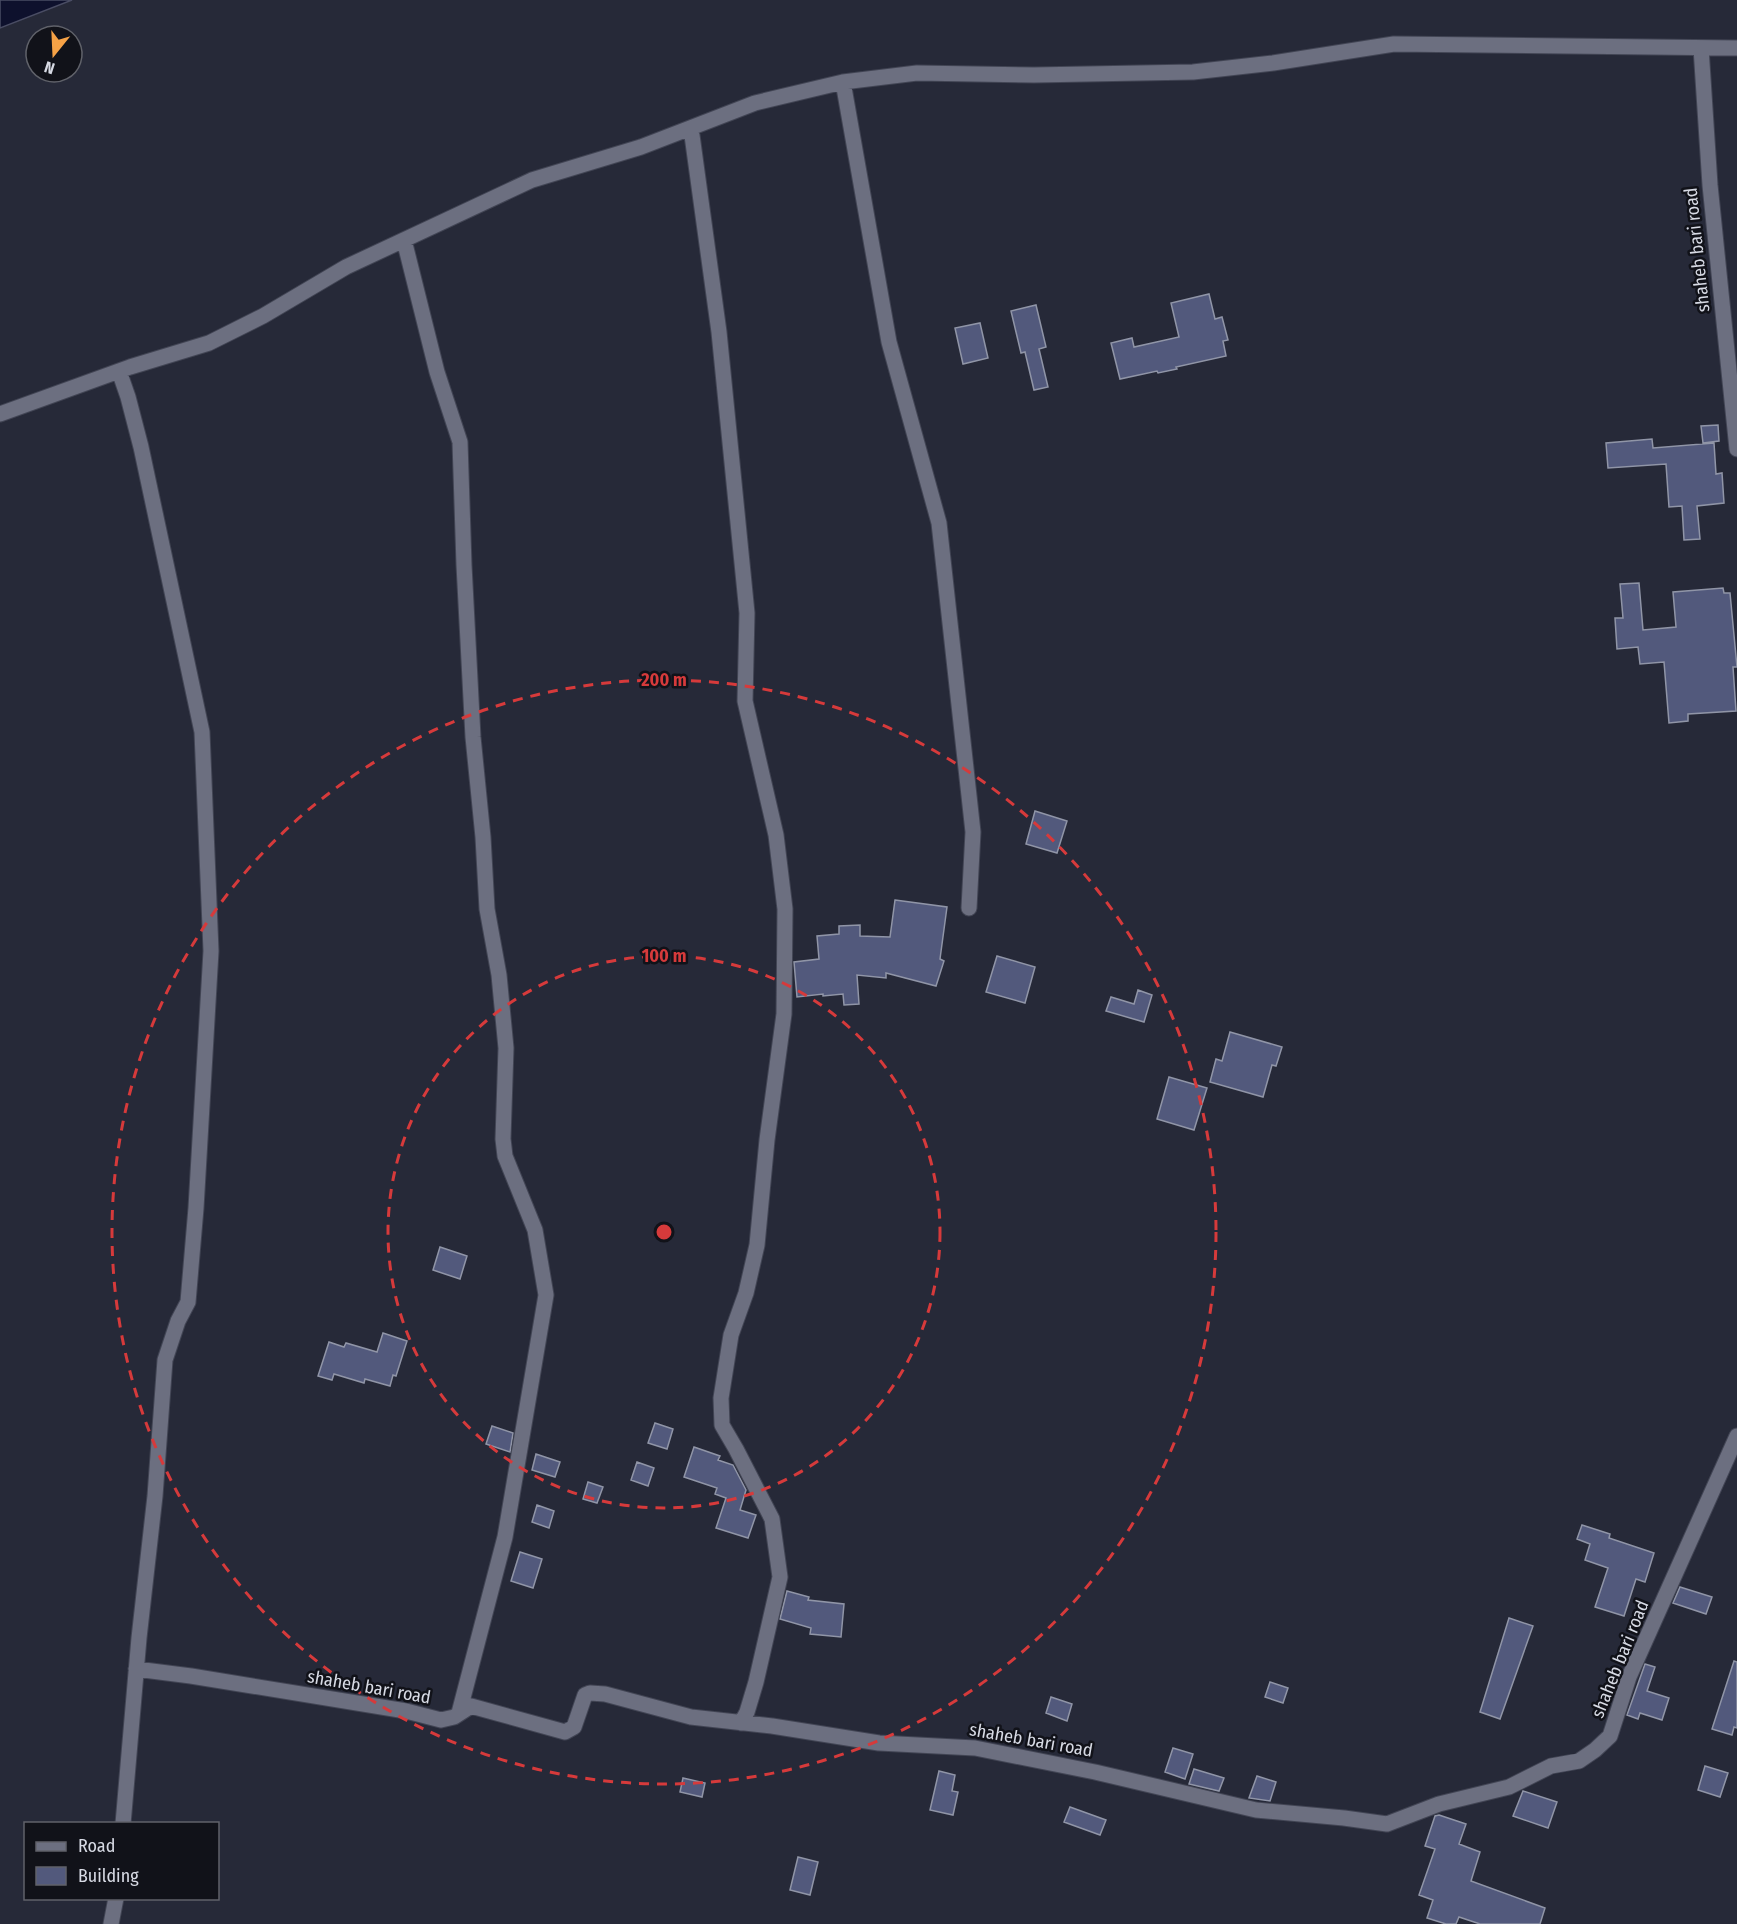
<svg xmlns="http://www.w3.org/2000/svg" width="1737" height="1924" viewBox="0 0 1737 1924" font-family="'Fira Sans Condensed',sans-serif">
<rect width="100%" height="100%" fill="#262938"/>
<!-- water -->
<path fill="#0e112d" stroke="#4a4d64" stroke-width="1.5" d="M 0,0 L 72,0 L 0,28 Z"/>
<!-- building -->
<path fill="#52597c" stroke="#9095a7" stroke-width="1.5" d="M 1209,294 L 1215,319 L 1222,317 L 1228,340 L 1223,341 L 1226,356 L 1176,367 L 1177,369 L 1158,373 L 1157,371 L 1120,379 L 1111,343 L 1132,338 L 1134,347 L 1179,337 L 1171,303 Z
M 1036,305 L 1046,347 L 1039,349 L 1048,387 L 1034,390 L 1025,352 L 1021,353 L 1011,311 Z
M 980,323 L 988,358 L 963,364 L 955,328 Z
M 1718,425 L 1719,441 L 1703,443 L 1701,426 Z
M 1652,439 L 1653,448 L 1714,443 L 1716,474 L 1722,473 L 1724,503 L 1697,506 L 1700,539 L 1684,540 L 1682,506 L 1669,507 L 1666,464 L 1608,468 L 1606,443 Z
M 1639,583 L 1643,630 L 1676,627 L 1673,592 L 1723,588 L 1724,593 L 1730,593 L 1737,667 L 1733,667 L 1736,711 L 1688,714 L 1688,721 L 1669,723 L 1664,662 L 1640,664 L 1638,647 L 1617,649 L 1615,618 L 1623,618 L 1620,584 Z
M 1035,811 L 1067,821 L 1057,853 L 1026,844 Z
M 895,900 L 947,907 L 940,959 L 944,961 L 936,986 L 886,973 L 886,978 L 857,975 L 859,1004 L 844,1005 L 843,994 L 823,996 L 823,994 L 797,997 L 794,962 L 819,959 L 817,936 L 839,934 L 839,926 L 860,925 L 860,936 L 890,937 Z
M 997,956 L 1035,967 L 1025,1003 L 986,992 Z
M 1138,990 L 1152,995 L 1144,1022 L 1106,1011 L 1111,997 L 1134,1004 Z
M 1230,1032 L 1282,1047 L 1276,1066 L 1272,1065 L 1263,1097 L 1210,1082 L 1216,1059 L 1222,1061 Z
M 1169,1077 L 1207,1088 L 1194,1130 L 1157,1119 Z
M 440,1247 L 467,1256 L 460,1279 L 433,1270 Z
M 383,1333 L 407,1341 L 396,1376 L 393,1375 L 390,1386 L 365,1379 L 364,1383 L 334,1374 L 332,1380 L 318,1376 L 329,1342 L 344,1347 L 346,1343 L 377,1352 Z
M 655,1423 L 673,1429 L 667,1449 L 648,1443 Z
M 492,1426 L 513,1433 L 510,1452 L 486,1444 Z
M 694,1447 L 720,1456 L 718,1460 L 733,1465 L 746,1490 L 740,1510 L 756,1515 L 748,1538 L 716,1528 L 726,1498 L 715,1494 L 717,1488 L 684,1477 Z
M 536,1454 L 560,1462 L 555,1477 L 532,1470 Z
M 637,1462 L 654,1468 L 648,1486 L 631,1480 Z
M 588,1482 L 603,1487 L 597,1503 L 583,1499 Z
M 537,1505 L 554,1511 L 549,1528 L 532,1522 Z
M 1582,1525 L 1610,1534 L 1609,1538 L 1654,1553 L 1645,1582 L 1636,1579 L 1624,1616 L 1595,1607 L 1608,1568 L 1585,1560 L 1590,1544 L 1577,1539 Z
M 520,1552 L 542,1559 L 533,1588 L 511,1581 Z
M 1680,1587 L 1712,1597 L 1706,1614 L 1673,1603 Z
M 787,1591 L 809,1597 L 808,1600 L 844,1604 L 841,1637 L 810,1634 L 811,1628 L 780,1619 Z
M 1509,1618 L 1533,1626 L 1500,1719 L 1480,1712 Z
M 1734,1661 L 1737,1662 L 1737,1728 L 1734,1727 L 1732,1735 L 1712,1729 Z
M 1645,1664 L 1655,1667 L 1647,1691 L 1669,1698 L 1662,1720 L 1640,1713 L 1638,1719 L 1627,1715 Z
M 1270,1682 L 1288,1688 L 1283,1703 L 1265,1697 Z
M 1051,1697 L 1072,1704 L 1067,1721 L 1046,1713 Z
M 1173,1748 L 1193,1754 L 1185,1779 L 1165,1772 Z
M 1705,1766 L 1728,1773 L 1720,1797 L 1698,1790 Z
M 1194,1769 L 1224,1778 L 1219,1791 L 1189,1784 Z
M 939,1771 L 955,1775 L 952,1791 L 958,1792 L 953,1815 L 930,1810 Z
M 1257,1776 L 1276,1782 L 1270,1801 L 1249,1798 Z
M 683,1778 L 705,1783 L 702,1797 L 680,1792 Z
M 1523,1791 L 1557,1802 L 1548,1828 L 1513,1816 Z
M 1070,1807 L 1106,1820 L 1100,1835 L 1064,1822 Z
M 1439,1815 L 1466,1824 L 1459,1844 L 1480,1852 L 1471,1881 L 1545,1908 L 1540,1924 L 1480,1924 L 1459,1917 L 1456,1924 L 1446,1924 L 1427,1918 L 1433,1900 L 1419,1895 L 1435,1849 L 1425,1846 L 1435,1816 Z
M 798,1857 L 818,1862 L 810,1895 L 790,1890 Z"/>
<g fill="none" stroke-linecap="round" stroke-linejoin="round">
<!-- minor casing -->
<g stroke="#424554" stroke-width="17">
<path id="minor" d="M 1701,48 L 1710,185 L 1737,449
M 843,82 L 889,342 L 939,523 L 973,832 L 969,908
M 691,128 L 719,332 L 747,613 L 745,701 L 776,835 L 785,909 L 784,1014 L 767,1140 L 757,1245 L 746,1293 L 731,1335 L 721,1398 L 722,1425 L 736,1449 L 772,1519 L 780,1577 L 756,1682 L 747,1712 L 741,1723
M 404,240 L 437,372 L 460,442 L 464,565 L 473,737 L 483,837 L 487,909 L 499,975 L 506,1048 L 503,1139 L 505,1156 L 535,1230 L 546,1295 L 505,1537 L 459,1713
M 119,371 L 128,397 L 141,447 L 202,732 L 211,951 L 196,1208 L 188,1302 L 178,1321 L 165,1360 L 155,1496 L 139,1638 L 123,1824
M 0,414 L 130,367 L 209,343 L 263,316 L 346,267 L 532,180 L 641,147 L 755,103 L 843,82 L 917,73 L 1034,75 L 1193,72 L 1273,63 L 1394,44 L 1737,48
M 136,1669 L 191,1676 L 406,1711 L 441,1720 L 454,1717 L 471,1706 L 565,1732 L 574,1727 L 585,1695 L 590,1693 L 605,1694 L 691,1717 L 772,1726 L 879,1743 L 975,1748 L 1095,1772 L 1256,1810 L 1344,1818 L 1387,1824 L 1439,1804 L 1509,1787 L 1551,1766 L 1579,1761 L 1595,1750 L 1610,1736 L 1629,1677 L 1737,1436
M 111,1924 L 116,1898"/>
</g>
<!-- minor -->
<use href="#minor" stroke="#6c6f80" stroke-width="15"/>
</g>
<!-- distance rings -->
<g fill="none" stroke="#d63a3b" stroke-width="3" stroke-dasharray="10 8">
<circle cx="664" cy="1232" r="276"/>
<circle cx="664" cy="1232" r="552"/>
</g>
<g text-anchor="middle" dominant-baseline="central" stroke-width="5" stroke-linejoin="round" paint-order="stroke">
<!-- street labels -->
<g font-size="18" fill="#d7dae4" stroke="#111219">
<text transform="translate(1697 250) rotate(-96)">shaheb bari road</text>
<text transform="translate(1620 1659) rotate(-68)">shaheb bari road</text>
<text transform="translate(369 1687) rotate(10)">shaheb bari road</text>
<text transform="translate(1031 1740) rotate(10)">shaheb bari road</text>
</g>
</g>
<circle cx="664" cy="1232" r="9" fill="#d63a3b" stroke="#111219" stroke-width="3"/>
<g font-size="18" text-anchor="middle" font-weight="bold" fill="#d63a3b" stroke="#111219" stroke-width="5" stroke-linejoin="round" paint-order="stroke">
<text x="664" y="686">200 m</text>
<text x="664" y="962">100 m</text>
</g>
<!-- legend -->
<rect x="24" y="1822" width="195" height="78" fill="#111219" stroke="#60626a" stroke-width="1.5"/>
<rect x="36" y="1842" width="30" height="9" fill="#6c6f80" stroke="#60626a" stroke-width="1.5"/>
<text x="78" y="1852" font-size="18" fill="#d7dae4">Road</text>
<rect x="36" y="1867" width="30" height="18" fill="#52597c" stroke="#60626a" stroke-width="1.5"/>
<text x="78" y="1882" font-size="18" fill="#d7dae4">Building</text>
<!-- north arrow -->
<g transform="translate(54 54) rotate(198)"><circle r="28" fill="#111219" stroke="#60626a" stroke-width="1.5"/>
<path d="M0-4.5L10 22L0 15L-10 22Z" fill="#f6a246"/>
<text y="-9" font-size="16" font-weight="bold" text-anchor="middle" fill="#d7dae4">N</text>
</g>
</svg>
